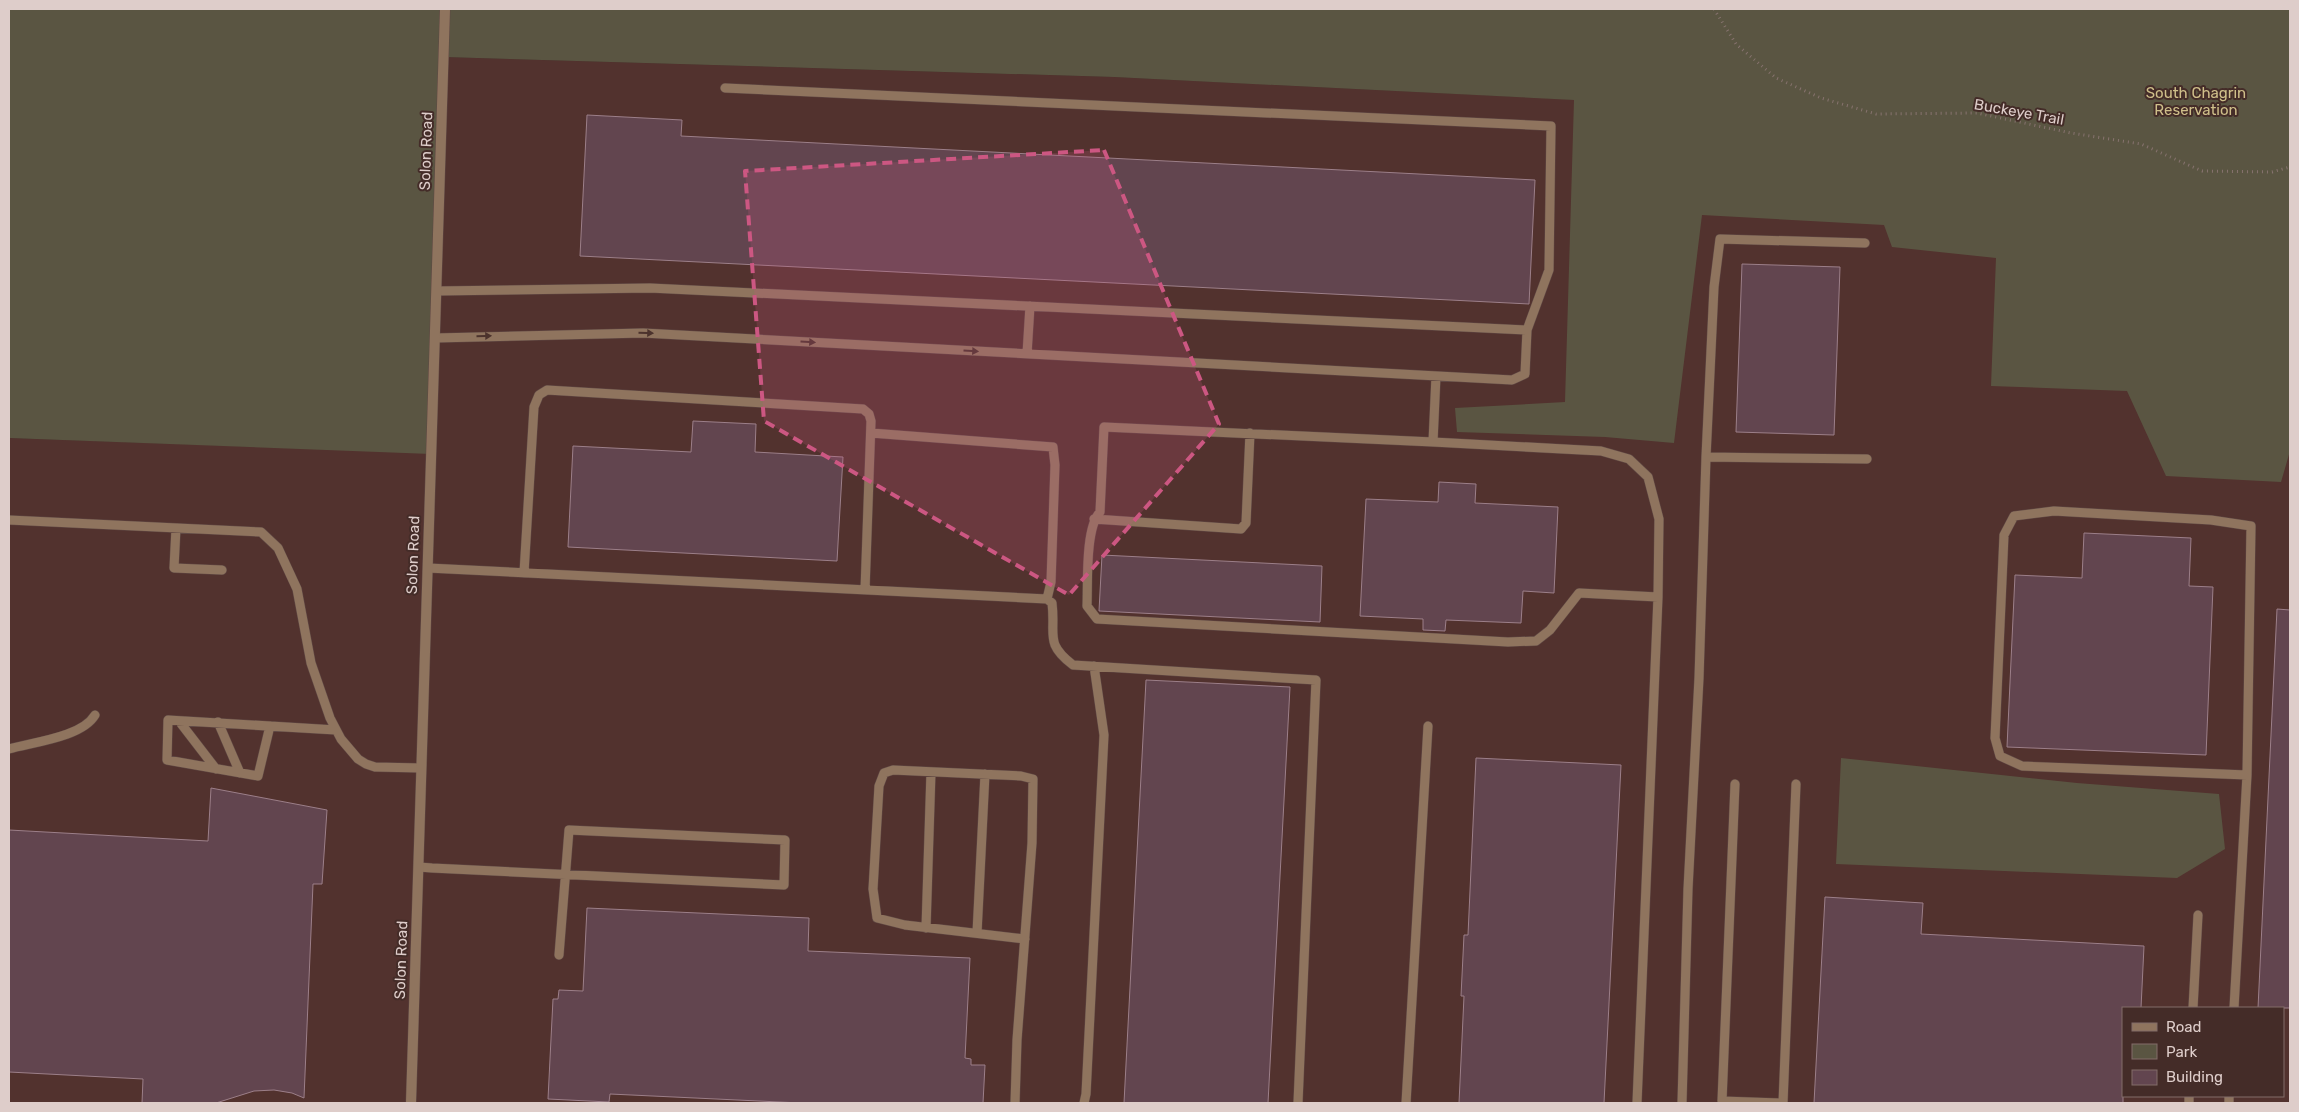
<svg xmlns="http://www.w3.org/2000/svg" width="2299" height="1112" viewBox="0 0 2299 1112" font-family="Rubik,sans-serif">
<rect width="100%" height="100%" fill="#442c28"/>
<!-- built -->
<path fill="#52322e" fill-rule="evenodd" d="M 444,57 L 1114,77 L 1645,103 L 2290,199 L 2290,1103 L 9,1103 L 9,438 L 431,453 ZM 2123,1008 L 2283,1008 L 2283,1096 L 2123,1096 Z"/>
<!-- green -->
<path fill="#5a5542" d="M 9,9 L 2290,9 L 2290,451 L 2281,482 L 2166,476 L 2127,391 L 1991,386 L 1996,258 L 1892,247 L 1884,225 L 1702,215 L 1674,443 L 1605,437 L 1457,432 L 1455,408 L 1565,402 L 1574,100 L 1114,77 L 444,57 L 431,454 L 9,438 Z
M 1841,758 L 2077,783 L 2219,794 L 2225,849 L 2177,878 L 1836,864 Z"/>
<!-- building -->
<path fill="#62454f" stroke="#9c7f89" d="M 587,115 L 682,120 L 681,136 L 1535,180 L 1529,304 L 580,256 Z
M 1742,264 L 1840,267 L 1834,435 L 1736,432 Z
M 693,421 L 756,424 L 755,452 L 843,457 L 837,561 L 568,547 L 573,446 L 691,452 Z
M 1439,482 L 1476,484 L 1475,503 L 1558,507 L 1554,593 L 1523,591 L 1521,623 L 1446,620 L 1445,631 L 1423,630 L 1423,619 L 1360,616 L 1366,499 L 1438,502 Z
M 2084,533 L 2191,538 L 2189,586 L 2213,587 L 2206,755 L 2007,747 L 2015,575 L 2082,578 Z
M 1102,555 L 1322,566 L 1320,622 L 1099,611 Z
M 2277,609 L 2290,610 L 2290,1008 L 2258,1008 Z
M 1146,680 L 1290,687 L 1268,1103 L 1124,1103 Z
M 1476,758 L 1621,765 L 1604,1103 L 1459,1103 L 1464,996 L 1461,996 L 1464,935 L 1468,935 Z
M 211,788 L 327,810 L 322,884 L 313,884 L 304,1098 L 292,1093 L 274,1090 L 254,1091 L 216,1103 L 142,1103 L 143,1079 L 9,1072 L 9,830 L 208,841 Z
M 1825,897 L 1923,903 L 1921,934 L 2144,946 L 2141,1008 L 2123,1008 L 2123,1103 L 1814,1103 Z
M 587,908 L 809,918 L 808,951 L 970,958 L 965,1058 L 971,1059 L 971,1065 L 985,1065 L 983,1103 L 801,1103 L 610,1094 L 609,1102 L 548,1099 L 553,999 L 558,999 L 559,990 L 583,991 Z"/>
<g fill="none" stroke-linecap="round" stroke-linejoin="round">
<!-- service casing -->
<g stroke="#604945" stroke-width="10">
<path id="service" d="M 725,88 L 1551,126 L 1549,270 L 1527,330
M 435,338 L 643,333 L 1512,380 L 1525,374 L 1527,330 L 650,288 L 437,291
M 1027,354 L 1030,306
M 871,433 L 1053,447 L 1055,465 L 1051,582 L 1047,599
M 1433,442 L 1601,451 L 1629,459 L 1648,477 L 1659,519 L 1658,597 L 1579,593 L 1550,630 L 1536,641 L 1508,642 L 1097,619 L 1087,606 C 1088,583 1085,528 1100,512 L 1104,427 L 1433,442 L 1436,376
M 1706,457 L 1867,459
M 1094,519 L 1241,529 L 1246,523 L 1250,433
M 9,520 L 261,532 L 278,548 L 297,589 L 311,663 L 330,718 L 341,739 L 358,759 L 366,764 L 375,767 L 421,768
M 176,528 L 174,568 L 222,570
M 428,568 L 1047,599 L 1052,603 C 1056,635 1044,643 1073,665 L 1316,680 L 1298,1103
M 524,573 L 534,407 L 539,395 L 547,390 L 863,409 L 869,414 L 871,421 L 865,590
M 179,721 L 216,769
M 218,722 L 240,773
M 270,726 L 258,776 L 167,760 L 168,720 L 336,730
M 9,749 C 34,742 82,737 95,715
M 1735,784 L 1722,1101 L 1783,1103
M 419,867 L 432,868 L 784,885 L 785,840 L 569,830 L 559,955
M 926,928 L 931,772
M 977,933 L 985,774
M 2193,1008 L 2198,915
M 2234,1008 L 2247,775 L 2251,526 L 2211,520 L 2054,511 L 2014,516 L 2004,535 L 1995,738 L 2000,756 L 2022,766 L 2247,775
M 1015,1103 L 1017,1040 L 1032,843 L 1033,779 L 1021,776 L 893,770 L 884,773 L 879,786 L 873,889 L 877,918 L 905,925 L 1025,939
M 1084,1103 L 1086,1094 L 1104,735 L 1094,666
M 1406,1103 L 1428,726
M 1637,1103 L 1658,597
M 1682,1103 L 1688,889 L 1699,678 L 1706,457 L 1714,287 L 1720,239 L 1865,243
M 1783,1103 L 1796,784
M 2189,1103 L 2189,1096
M 2229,1103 L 2229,1096"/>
</g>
<!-- tertiary casing -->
<g stroke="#604945" stroke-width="11">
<path id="tertiary" d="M 411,1103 L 445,9"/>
</g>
<!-- path -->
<path stroke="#87736f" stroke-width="3" stroke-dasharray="1 4" stroke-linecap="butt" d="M 1714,9 L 1736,44 L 1776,78 L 1821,98 L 1876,114 L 1977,113 L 2071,133 L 2141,144 L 2202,171 L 2272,172 L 2290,167"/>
<!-- service -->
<use href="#service" stroke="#8f745e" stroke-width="9"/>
<!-- tertiary -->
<use href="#tertiary" stroke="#8f745e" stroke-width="10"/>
</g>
<!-- one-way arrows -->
<defs><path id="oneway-solid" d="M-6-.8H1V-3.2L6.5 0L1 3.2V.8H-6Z" transform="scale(1.25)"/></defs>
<g fill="#4c332d">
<use href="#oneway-solid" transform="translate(646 333) rotate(2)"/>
<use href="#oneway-solid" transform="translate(484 336) rotate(-2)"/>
<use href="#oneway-solid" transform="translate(808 342) rotate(3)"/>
<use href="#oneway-solid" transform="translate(971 351) rotate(3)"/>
</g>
<!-- marked area -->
<path fill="#cc5782" fill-opacity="0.2" stroke="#cc5782" stroke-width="4" stroke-dasharray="10 6" stroke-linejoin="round" d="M 1104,150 L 1219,424 L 1069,595 L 764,421 L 745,171 Z"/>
<g text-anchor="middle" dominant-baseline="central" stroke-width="4" stroke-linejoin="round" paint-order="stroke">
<!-- park labels -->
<g font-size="15" fill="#cfbf8a" stroke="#442c28">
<text x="2196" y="93">South Chagrin<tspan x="2196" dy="17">Reservation</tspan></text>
</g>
<!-- street labels -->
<g font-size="15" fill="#decdca" stroke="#442c28">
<text transform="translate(2019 112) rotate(10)">Buckeye Trail</text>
<text transform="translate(426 151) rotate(-88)">Solon Road</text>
<text transform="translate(413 555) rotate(-88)">Solon Road</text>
<text transform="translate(401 960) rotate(-88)">Solon Road</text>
</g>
</g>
<!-- border -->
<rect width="2299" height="1112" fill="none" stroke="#decdca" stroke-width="20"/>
<!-- legend -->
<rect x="2122" y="1007" width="162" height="90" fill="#442c28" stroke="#826c69"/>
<rect x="2132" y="1023" width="25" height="8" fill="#8f745e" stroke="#826c69"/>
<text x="2166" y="1032" font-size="15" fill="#decdca">Road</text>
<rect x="2132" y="1044" width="25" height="15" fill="#5a5542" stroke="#826c69"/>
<text x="2166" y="1057" font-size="15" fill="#decdca">Park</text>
<rect x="2132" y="1070" width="25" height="15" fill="#62454f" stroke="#826c69"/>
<text x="2166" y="1082" font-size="15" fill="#decdca">Building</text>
</svg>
